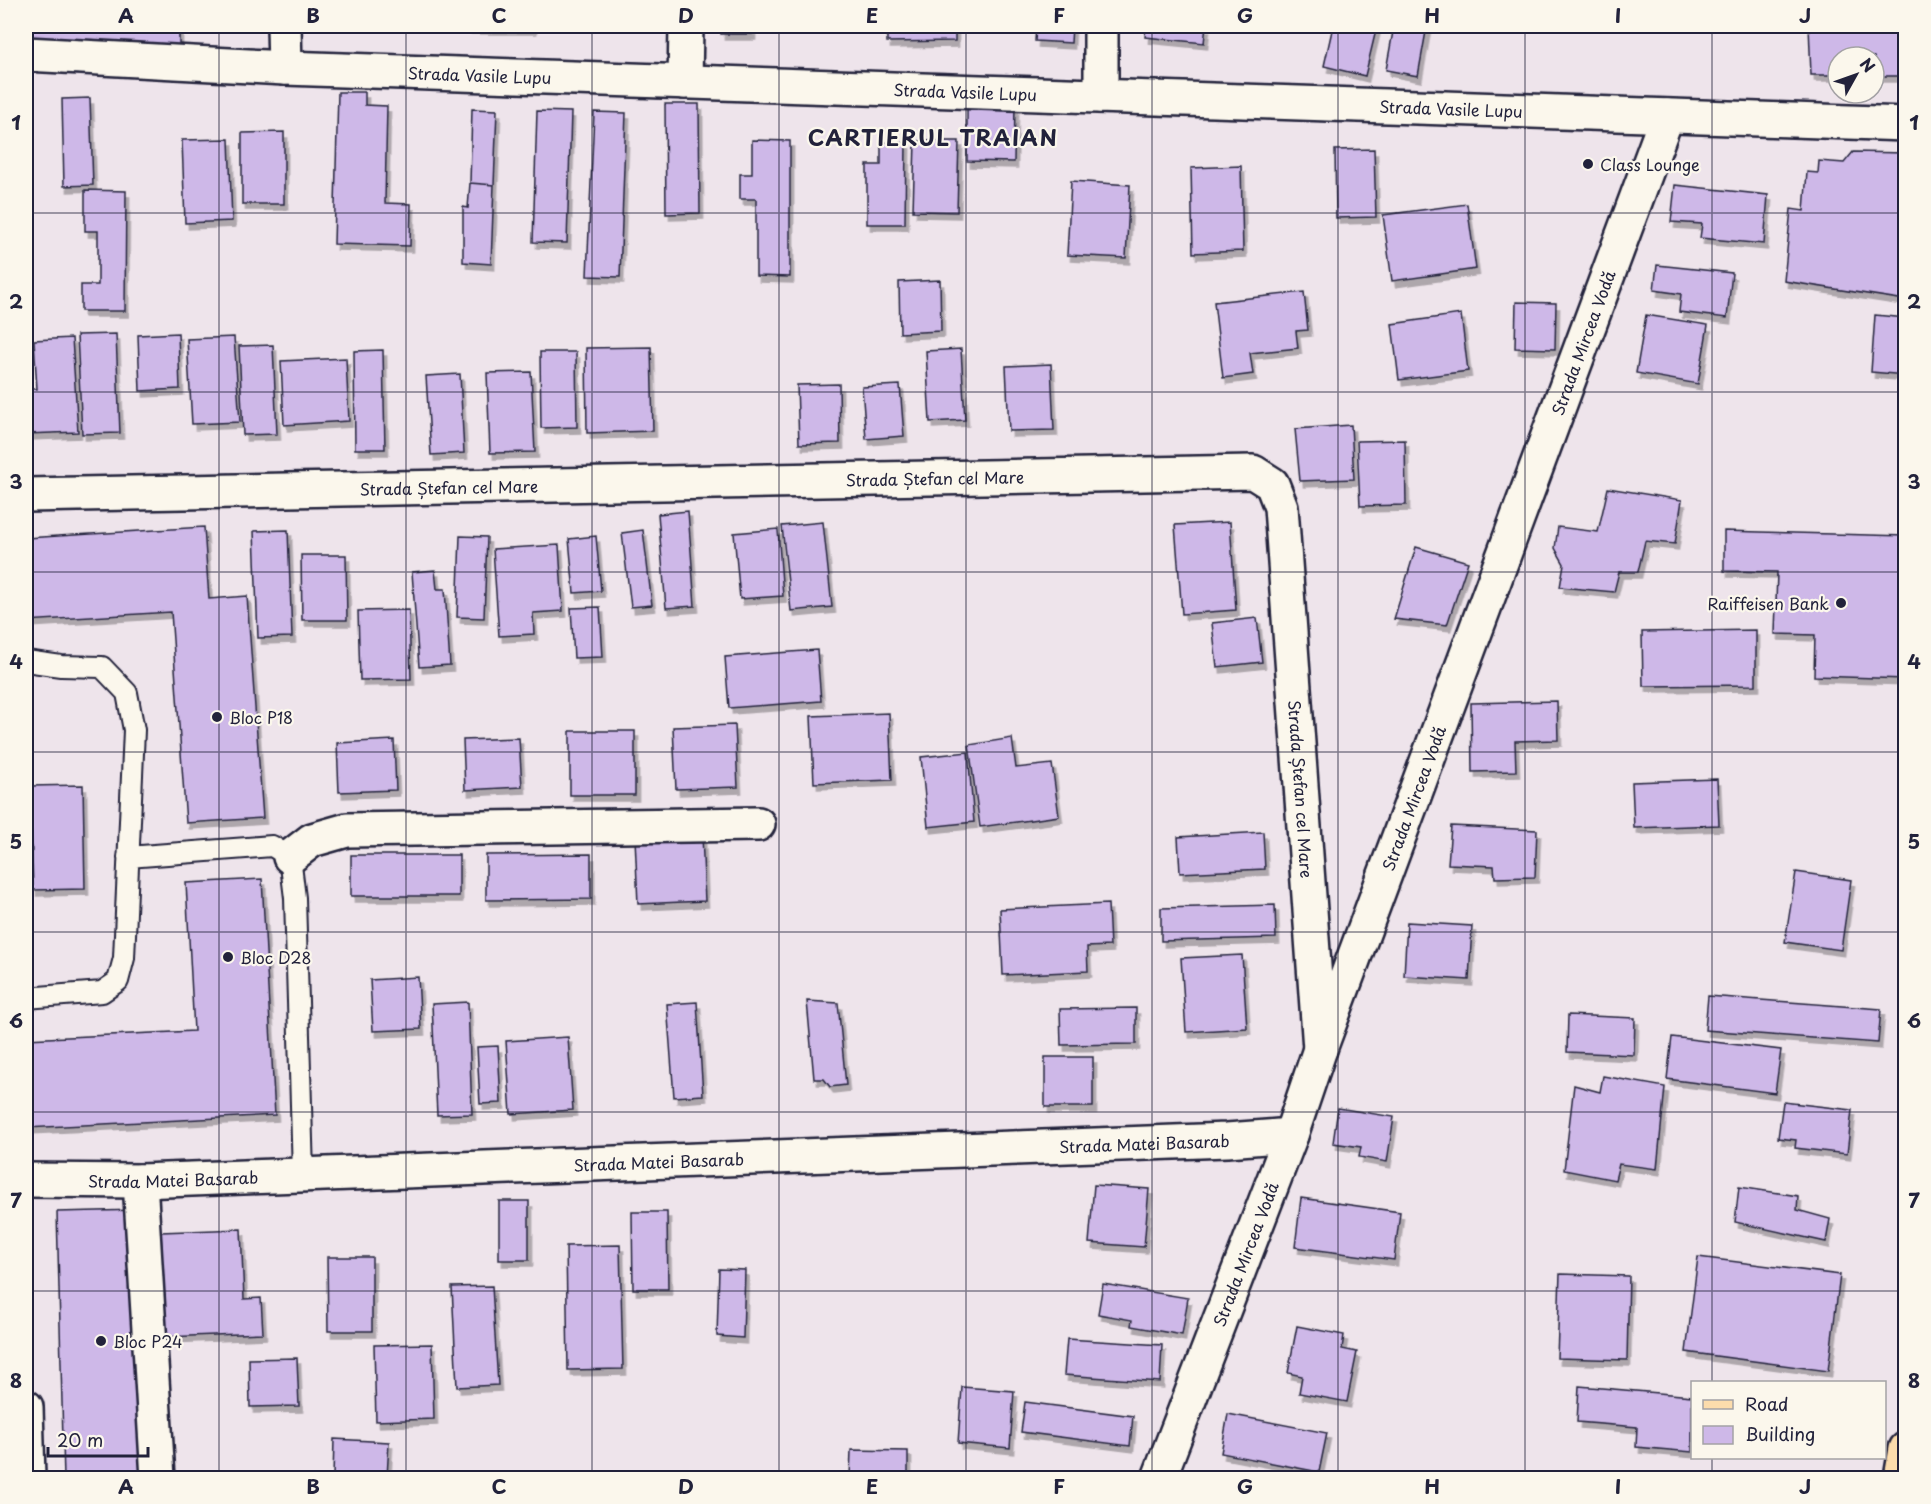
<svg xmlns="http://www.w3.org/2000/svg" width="1931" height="1504" viewBox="0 0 1931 1504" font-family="'Playpen Sans',sans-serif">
<defs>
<filter id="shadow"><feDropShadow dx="3.5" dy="6" stdDeviation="0" flood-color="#0004"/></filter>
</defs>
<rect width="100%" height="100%" fill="#eee4eb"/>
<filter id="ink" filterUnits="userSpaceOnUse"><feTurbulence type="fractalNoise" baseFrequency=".0167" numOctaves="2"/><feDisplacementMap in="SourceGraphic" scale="12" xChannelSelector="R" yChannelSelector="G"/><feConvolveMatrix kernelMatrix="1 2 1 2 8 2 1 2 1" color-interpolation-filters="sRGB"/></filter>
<g filter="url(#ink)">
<!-- building -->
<path fill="#ceb8e8" stroke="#22223b" stroke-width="1.5" filter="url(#shadow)" d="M 26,26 L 179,26 L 179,45 L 26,41 Z
M 468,26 L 533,26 L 533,28 L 468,28 Z
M 721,26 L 752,26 L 752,34 L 721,34 Z
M 887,26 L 955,26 L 955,41 L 887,42 Z
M 1036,26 L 1072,26 L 1071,43 L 1035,41 Z
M 1146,26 L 1206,26 L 1204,43 L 1145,37 Z
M 1333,26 L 1377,26 L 1365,76 L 1324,66 Z
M 1394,26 L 1427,26 L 1418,76 L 1386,70 Z
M 1809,26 L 1906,26 L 1906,70 L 1898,76 L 1874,76 L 1874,57 L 1838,57 L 1838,75 L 1811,75 Z
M 338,92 L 365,92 L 365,105 L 387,106 L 385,203 L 411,204 L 410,246 L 334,244 Z
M 90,98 L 93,185 L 64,186 L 62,99 Z
M 665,104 L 699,104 L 700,213 L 666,214 Z
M 967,104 L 1015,104 L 1014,162 L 967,161 Z
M 472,109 L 497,110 L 494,185 L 470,183 Z
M 537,111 L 571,112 L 567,243 L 533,242 Z
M 594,112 L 626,113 L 620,277 L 587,276 Z
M 284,132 L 284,204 L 242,204 L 242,133 Z
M 229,139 L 232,221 L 185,223 L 182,140 Z
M 752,140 L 790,141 L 790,277 L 756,276 L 756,199 L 740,199 L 740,174 L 752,174 Z
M 915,141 L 959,141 L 957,212 L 913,211 Z
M 881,142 L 906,143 L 905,224 L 867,224 L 867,165 L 881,165 Z
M 1374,149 L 1376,217 L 1336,218 L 1335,150 Z
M 1853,152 L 1906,153 L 1906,300 L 1784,281 L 1791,209 L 1804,211 L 1807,172 L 1818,173 L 1819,161 L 1844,163 Z
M 1241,166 L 1243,251 L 1193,253 L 1191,168 Z
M 1071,181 L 1130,185 L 1126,258 L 1067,255 Z
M 470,183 L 494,185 L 491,264 L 463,262 L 463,207 L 468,208 Z
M 1675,185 L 1768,195 L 1764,244 L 1700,238 L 1702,224 L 1671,222 Z
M 85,190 L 126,191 L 125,311 L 81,311 L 81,285 L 98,285 L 98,231 L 85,231 Z
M 1467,204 L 1476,269 L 1392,281 L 1383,215 Z
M 1657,265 L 1732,273 L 1727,318 L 1679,312 L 1681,294 L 1654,290 Z
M 940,280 L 941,331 L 900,333 L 899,282 Z
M 1304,292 L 1308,330 L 1296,331 L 1298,348 L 1250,353 L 1253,374 L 1223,378 L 1214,302 Z
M 1516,302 L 1556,303 L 1555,349 L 1515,348 Z
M 1461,314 L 1468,371 L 1399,380 L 1392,324 Z
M 1646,315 L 1708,325 L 1698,384 L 1636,373 Z
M 1875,315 L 1906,318 L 1906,375 L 1871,372 Z
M 178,333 L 180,389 L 140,391 L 138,335 Z
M 116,334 L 120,433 L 82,434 L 77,335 Z
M 234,337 L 240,422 L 192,424 L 187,339 Z
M 72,338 L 78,432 L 26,434 L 27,389 L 37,389 L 34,340 Z
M 273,345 L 277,434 L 243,435 L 239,346 Z
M 651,347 L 653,431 L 587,433 L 586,348 Z
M 961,349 L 965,420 L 930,422 L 926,351 Z
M 383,350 L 385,449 L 355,449 L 354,351 Z
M 540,352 L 576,352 L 577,427 L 541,428 Z
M 346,358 L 349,421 L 284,425 L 281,361 Z
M 1051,364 L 1054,430 L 1009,431 L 1006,366 Z
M 531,372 L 535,452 L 490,453 L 487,373 Z
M 460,374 L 464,453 L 431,455 L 426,376 Z
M 839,384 L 840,443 L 799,444 L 797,385 Z
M 900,385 L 904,436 L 866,439 L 862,387 Z
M 1351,425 L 1354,479 L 1300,481 L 1295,429 Z
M 1405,440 L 1406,505 L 1360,506 L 1357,441 Z
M 1608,488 L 1682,500 L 1675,544 L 1645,541 L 1638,572 L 1619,572 L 1614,592 L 1560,587 L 1564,564 L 1555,548 L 1558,527 L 1598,532 Z
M 688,511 L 695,606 L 666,608 L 658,514 Z
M 823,522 L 832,607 L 791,611 L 782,526 Z
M 1230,522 L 1236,610 L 1182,614 L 1175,525 Z
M 204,527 L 209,599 L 247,596 L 263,818 L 186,823 L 171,612 L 26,621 L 26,538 Z
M 778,529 L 783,596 L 740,599 L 734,533 Z
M 288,530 L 292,637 L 258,638 L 254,531 Z
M 643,530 L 652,605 L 631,607 L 622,533 Z
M 1724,531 L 1906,536 L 1906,679 L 1814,676 L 1815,635 L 1775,634 L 1777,572 L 1724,571 Z
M 460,536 L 487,537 L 484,618 L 457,617 Z
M 596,536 L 601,591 L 574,593 L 569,539 Z
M 559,545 L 563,611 L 533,613 L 534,634 L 499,636 L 493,549 Z
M 1416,547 L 1468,562 L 1447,625 L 1394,619 Z
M 301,555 L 346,555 L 347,620 L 302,620 Z
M 435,570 L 437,589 L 445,589 L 450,665 L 419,667 L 412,572 Z
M 600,607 L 603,657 L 574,658 L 571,608 Z
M 409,610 L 411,679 L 360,680 L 358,611 Z
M 1257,618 L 1262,662 L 1217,667 L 1212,623 Z
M 1756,630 L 1756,685 L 1643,686 L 1642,632 Z
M 817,650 L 821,701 L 729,708 L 725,657 Z
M 1557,701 L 1558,740 L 1515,741 L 1516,771 L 1472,772 L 1471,703 Z
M 889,713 L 892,780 L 814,783 L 811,716 Z
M 735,725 L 738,787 L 676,789 L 673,727 Z
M 570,731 L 635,731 L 635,795 L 570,795 Z
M 519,738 L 522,787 L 465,790 L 463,740 Z
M 1012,738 L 1016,768 L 1052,764 L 1059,816 L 980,827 L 969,745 Z
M 394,740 L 396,790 L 339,792 L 337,743 Z
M 968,752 L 974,822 L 928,827 L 921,757 Z
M 1717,779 L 1719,825 L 1634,828 L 1632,782 Z
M 83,785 L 85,889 L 33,890 L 30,786 Z
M 1451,826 L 1537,830 L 1535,877 L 1495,878 L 1494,866 L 1448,864 Z
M 1263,832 L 1265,869 L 1180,873 L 1178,837 Z
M 702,835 L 705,901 L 638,904 L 635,838 Z
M 591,854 L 591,899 L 486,900 L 486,855 Z
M 351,855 L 459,855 L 459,896 L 351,896 Z
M 1796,872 L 1851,880 L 1841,950 L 1785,942 Z
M 262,879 L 275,1115 L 26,1128 L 26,1039 L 194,1031 L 186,883 Z
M 1108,904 L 1110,946 L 1087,947 L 1088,971 L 1003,975 L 1000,909 Z
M 1275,905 L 1276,938 L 1161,941 L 1161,908 Z
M 1407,922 L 1472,926 L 1469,980 L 1404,976 Z
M 1242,955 L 1247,1028 L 1186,1032 L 1181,958 Z
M 418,977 L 421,1029 L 373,1031 L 370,980 Z
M 1708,996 L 1881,1009 L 1878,1043 L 1705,1030 Z
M 807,1001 L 838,1003 L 846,1085 L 830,1087 L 824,1079 L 814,1079 Z
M 468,1002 L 472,1114 L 437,1115 L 432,1004 Z
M 697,1002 L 703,1095 L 674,1097 L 667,1004 Z
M 1136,1008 L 1136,1044 L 1061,1045 L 1060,1009 Z
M 1568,1015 L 1635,1018 L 1634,1055 L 1567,1052 Z
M 568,1037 L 573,1110 L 511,1114 L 506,1041 Z
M 1672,1037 L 1781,1050 L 1775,1093 L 1667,1079 Z
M 498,1046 L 501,1103 L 480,1104 L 477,1047 Z
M 1045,1057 L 1093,1057 L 1093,1107 L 1045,1107 Z
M 1603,1076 L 1665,1087 L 1657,1169 L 1619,1164 L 1615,1180 L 1564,1170 L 1574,1085 L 1600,1092 Z
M 1783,1102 L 1852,1110 L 1847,1154 L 1795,1148 L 1796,1140 L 1778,1138 Z
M 1338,1108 L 1394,1117 L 1387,1162 L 1359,1157 L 1361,1147 L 1333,1143 Z
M 1094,1185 L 1149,1189 L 1144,1247 L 1089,1243 Z
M 1739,1187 L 1798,1196 L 1797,1210 L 1830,1219 L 1826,1242 L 1735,1222 Z
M 1301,1198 L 1400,1212 L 1394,1260 L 1295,1247 Z
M 499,1201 L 529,1201 L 529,1260 L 499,1260 Z
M 138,1210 L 144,1478 L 64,1478 L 57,1212 Z
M 632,1212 L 667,1212 L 668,1289 L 633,1289 Z
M 241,1229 L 244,1299 L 261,1298 L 263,1333 L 166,1337 L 161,1232 Z
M 620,1245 L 623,1369 L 568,1370 L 566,1246 Z
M 327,1257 L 372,1257 L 372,1331 L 328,1331 Z
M 1698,1257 L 1840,1275 L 1828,1371 L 1686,1352 Z
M 719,1269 L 745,1270 L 743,1338 L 717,1336 Z
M 1560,1274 L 1629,1276 L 1627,1360 L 1557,1358 Z
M 1103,1284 L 1188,1298 L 1182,1335 L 1131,1326 L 1132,1320 L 1098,1314 Z
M 492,1286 L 498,1385 L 457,1387 L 452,1287 Z
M 1297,1326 L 1344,1335 L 1342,1349 L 1357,1352 L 1347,1402 L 1299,1393 L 1302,1376 L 1288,1373 Z
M 1067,1339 L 1162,1345 L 1160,1382 L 1064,1375 Z
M 432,1344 L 434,1419 L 376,1421 L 374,1345 Z
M 297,1358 L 299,1406 L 250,1407 L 249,1359 Z
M 1579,1386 L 1692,1396 L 1692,1452 L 1636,1447 L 1637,1427 L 1577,1422 Z
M 962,1387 L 1014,1391 L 1010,1448 L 958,1443 Z
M 1025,1402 L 1133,1416 L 1130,1446 L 1021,1432 Z
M 1228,1414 L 1327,1433 L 1319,1472 L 1221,1453 Z
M 334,1439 L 389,1442 L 387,1478 L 333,1478 Z
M 851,1450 L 908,1451 L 908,1478 L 850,1478 Z"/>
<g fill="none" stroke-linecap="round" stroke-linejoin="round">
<!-- lane casing -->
<g stroke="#22223b" stroke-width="24">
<path id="lane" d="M 26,661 L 61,666 L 102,667 L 127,693 L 134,730 L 124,958 L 118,981 L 102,992 L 26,998
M 128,857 L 272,846 L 290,857 L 295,898 L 303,1174"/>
</g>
<!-- street casing -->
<g stroke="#22223b" stroke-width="38">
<g id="street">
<path d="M 284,26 L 285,68"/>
<path d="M 1101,26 L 1101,96"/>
<path id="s1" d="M 26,54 L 285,68 L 1906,124"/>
<path d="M 685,82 L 686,26"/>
<path id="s2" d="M 26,495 L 1253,472 L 1272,484 L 1281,507 L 1320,1049"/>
<path d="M 290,857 L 312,840 L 347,830 L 758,824"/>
<path id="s3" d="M 26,1180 L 140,1181 L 1227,1140 L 1291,1135"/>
<path d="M 140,1181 L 158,1478"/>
<path d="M 26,1407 L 28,1478"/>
<path id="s4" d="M 1159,1478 L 1291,1135 L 1320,1049 L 1667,116"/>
</g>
</g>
<!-- primary casing -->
<g stroke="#22223b" stroke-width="38">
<path id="primary" d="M 1901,1478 L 1906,1449"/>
</g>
<!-- lane -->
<use href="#lane" stroke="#fbf7ec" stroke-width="20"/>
<!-- street -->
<use href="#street" stroke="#fbf7ec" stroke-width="33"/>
<!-- primary -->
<use href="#primary" stroke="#fcdcac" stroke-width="33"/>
</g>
</g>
<!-- grid -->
<path fill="none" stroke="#22223b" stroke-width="1.5" stroke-opacity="0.55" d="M 219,26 L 219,1478M 406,26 L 406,1478M 592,26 L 592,1478M 779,26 L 779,1478M 966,26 L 966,1478M 1152,26 L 1152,1478M 1338,26 L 1338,1478M 1525,26 L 1525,1478M 1712,26 L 1712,1382M 26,213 L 1906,213M 26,392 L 1906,392M 26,572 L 1906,572M 26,752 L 1906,752M 26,932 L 1906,932M 26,1112 L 1906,1112M 26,1291 L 1906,1291M 1712,1458 L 1712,1478"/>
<!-- markers -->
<g fill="#22223b" stroke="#fbf7ec" stroke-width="2">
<circle cx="1588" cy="164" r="6"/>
<circle cx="1841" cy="603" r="6"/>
<circle cx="217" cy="717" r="6"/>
<circle cx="228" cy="957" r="6"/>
<circle cx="101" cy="1341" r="6"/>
</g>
<g text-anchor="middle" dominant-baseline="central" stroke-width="4.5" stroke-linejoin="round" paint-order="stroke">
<!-- street labels -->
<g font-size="16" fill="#22223b" stroke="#fbf7ec">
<text stroke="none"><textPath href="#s1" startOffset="454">Strada Vasile Lupu</textPath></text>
<text stroke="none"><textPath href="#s1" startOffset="940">Strada Vasile Lupu</textPath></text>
<text stroke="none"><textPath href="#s1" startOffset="1426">Strada Vasile Lupu</textPath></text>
<text stroke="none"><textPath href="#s4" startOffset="1212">Strada Mircea Vodă</textPath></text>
<text stroke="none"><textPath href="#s2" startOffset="909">Strada Ștefan cel Mare</textPath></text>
<text stroke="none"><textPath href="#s2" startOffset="423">Strada Ștefan cel Mare</textPath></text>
<text stroke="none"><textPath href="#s2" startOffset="1557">Strada Ștefan cel Mare</textPath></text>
<text stroke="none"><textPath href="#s4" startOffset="726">Strada Mircea Vodă</textPath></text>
<text stroke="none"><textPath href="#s3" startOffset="1119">Strada Matei Basarab</textPath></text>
<text stroke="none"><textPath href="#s3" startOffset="633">Strada Matei Basarab</textPath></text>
<text stroke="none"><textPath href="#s3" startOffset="147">Strada Matei Basarab</textPath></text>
<text stroke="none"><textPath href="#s4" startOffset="240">Strada Mircea Vodă</textPath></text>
</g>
<!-- poi labels -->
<g font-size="16" fill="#22223b" stroke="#fbf7ec" text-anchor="start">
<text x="1600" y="164">Class Lounge</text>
<text x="1829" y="603" text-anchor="end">Raiffeisen Bank</text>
<text x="229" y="717">Bloc P18</text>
<text x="240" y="957">Bloc D28</text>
<text x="113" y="1341">Bloc P24</text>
</g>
<!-- district labels -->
<g font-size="22" font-weight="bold" letter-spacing="1.5" fill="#22223b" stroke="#fbf7ec">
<text x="933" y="136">CARTIERUL TRAIAN</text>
</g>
</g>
<!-- margin -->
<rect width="1931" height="1504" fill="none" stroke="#fbf7ec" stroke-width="66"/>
<!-- legend -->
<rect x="1691" y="1381" width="195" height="78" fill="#fbf7ec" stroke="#a4a2a5" stroke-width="1.5"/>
<rect x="1703" y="1400" width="30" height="9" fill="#fcdcac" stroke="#a4a2a5" stroke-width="1.5"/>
<text x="1745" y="1411" font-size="18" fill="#22223b">Road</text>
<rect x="1703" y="1426" width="30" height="18" fill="#ceb8e8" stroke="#a4a2a5" stroke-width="1.5"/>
<text x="1745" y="1441" font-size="18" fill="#22223b">Building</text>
<!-- north arrow -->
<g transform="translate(1856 75) rotate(50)"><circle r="28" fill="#fbf7ec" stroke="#a4a2a5" stroke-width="1.5"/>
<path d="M0-4.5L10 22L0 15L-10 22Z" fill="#22223b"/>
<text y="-9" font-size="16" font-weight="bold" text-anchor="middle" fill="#22223b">N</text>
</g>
<!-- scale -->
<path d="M48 1447v9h100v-9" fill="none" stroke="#22223b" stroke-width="3"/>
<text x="57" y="1447" font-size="18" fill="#22223b" stroke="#fbf7ec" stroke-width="4.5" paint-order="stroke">20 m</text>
<rect x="33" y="33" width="1865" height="1438" fill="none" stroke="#22223b" stroke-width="2"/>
<g font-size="20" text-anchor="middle" font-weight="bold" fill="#22223b">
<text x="126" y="23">A</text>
<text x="313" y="23">B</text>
<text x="499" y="23">C</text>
<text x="686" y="23">D</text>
<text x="872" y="23">E</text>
<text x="1059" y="23">F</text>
<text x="1245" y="23">G</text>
<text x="1432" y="23">H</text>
<text x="1618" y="23">I</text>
<text x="1805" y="23">J</text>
<text x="16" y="130">1</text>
<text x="1914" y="130">1</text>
<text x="16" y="309">2</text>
<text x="1914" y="309">2</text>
<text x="16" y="489">3</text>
<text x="1914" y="489">3</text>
<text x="16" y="669">4</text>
<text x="1914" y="669">4</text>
<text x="16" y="849">5</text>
<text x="1914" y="849">5</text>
<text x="16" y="1028">6</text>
<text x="1914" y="1028">6</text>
<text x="16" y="1208">7</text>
<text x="1914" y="1208">7</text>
<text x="16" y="1388">8</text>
<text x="1914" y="1388">8</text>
<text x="126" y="1494">A</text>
<text x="313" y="1494">B</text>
<text x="499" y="1494">C</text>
<text x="686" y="1494">D</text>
<text x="872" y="1494">E</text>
<text x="1059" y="1494">F</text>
<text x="1245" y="1494">G</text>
<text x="1432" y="1494">H</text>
<text x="1618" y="1494">I</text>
<text x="1805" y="1494">J</text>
</g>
</svg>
